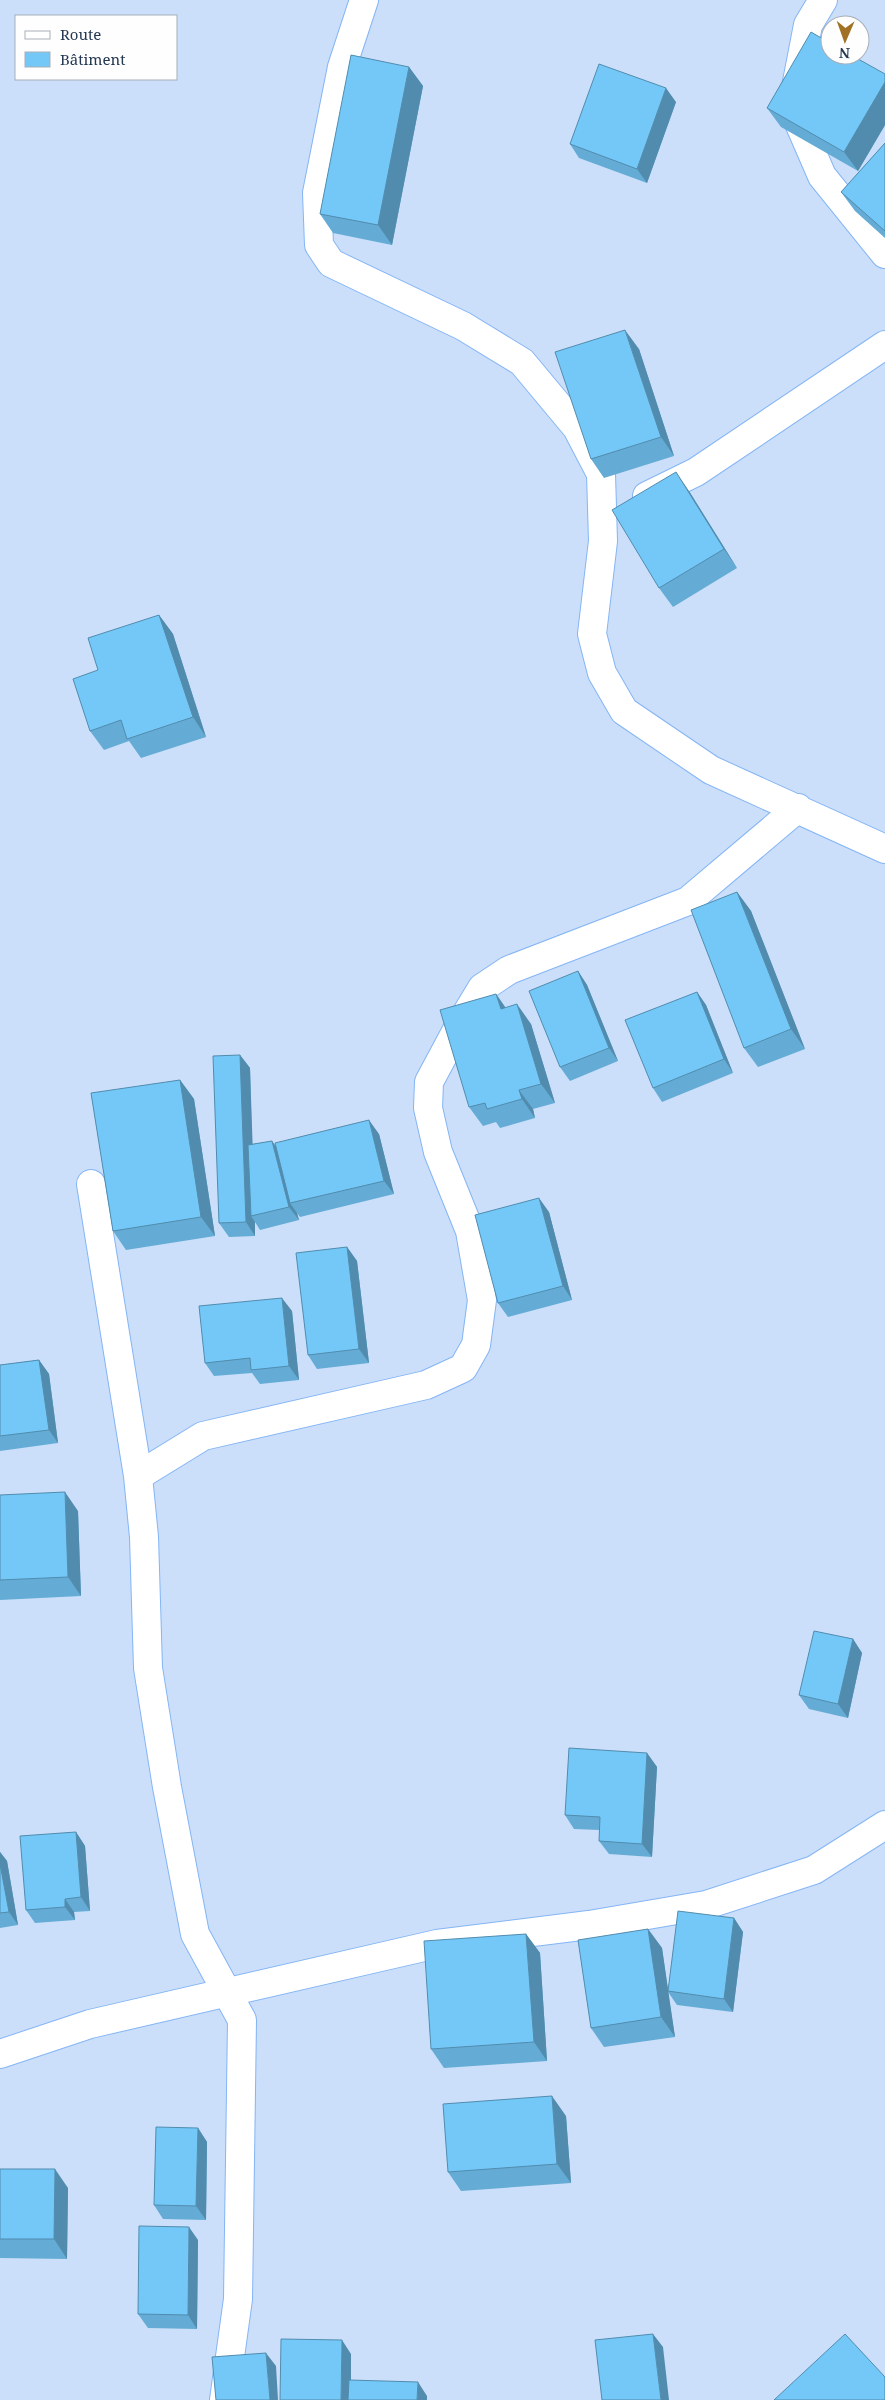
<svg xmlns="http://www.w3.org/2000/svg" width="885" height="2400" viewBox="0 0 885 2400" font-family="'Noto Serif',serif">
<rect width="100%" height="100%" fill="#cbdffa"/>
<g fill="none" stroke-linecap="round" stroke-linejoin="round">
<!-- minor casing -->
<g stroke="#84b5f5" stroke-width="30">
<path id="minor" d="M 364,0 L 342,67 L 317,193 L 319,245 L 331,263 L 463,326 L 522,362 L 577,428 L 601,474 L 603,541 L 592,634 L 602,673 L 624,711 L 711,770 L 885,849
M 823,0 L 808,25 L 796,87 L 799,123 L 822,176 L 885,254
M 647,496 L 696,472 L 885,345
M 91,1184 L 138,1476 L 144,1537 L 148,1668 L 167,1787 L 195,1934 L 242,2020 L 238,2299 L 224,2400
M 138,1476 L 203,1436 L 426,1385 L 463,1368 L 476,1345 L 482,1300 L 470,1231 L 438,1152 L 428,1108 L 429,1082 L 459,1026 L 482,988 L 509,970 L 688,901 L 798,808
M 0,2054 L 90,2024 L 437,1944 L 589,1925 L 706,1905 L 814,1870 L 885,1825"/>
</g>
<!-- minor -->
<use href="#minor" stroke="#fff" stroke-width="28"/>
</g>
<!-- wall -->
<path fill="#64acd5" d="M 409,67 L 423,86 L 392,245 L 333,233 L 320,214 Z
M 885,74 L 885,125 L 858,171 L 781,127 L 767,108 Z
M 676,102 L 647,183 L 579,158 L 570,144 Z
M 885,143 L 885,238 L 855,211 L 841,192 Z
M 639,349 L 674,456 L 604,478 L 591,459 Z
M 689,491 L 737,568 L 673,607 L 659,588 Z
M 159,615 L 173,634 L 206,737 L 141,758 L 129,741 L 104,750 L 90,731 Z
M 737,892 L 751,911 L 805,1049 L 758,1067 L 744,1048 Z
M 578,971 L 587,985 L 618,1061 L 570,1081 L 560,1067 Z
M 697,992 L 706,1005 L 733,1073 L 662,1102 L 653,1088 Z
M 496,994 L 506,1008 L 531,1024 L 555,1103 L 533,1109 L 535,1118 L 500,1128 L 496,1122 L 483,1126 L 469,1107 Z
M 240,1055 L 250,1068 L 252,1144 L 272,1141 L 276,1147 L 379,1134 L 394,1194 L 300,1217 L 297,1213 L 299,1220 L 260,1230 L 255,1222 L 255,1236 L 229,1237 L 219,1223 Z
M 180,1080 L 194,1099 L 215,1236 L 126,1250 L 113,1231 Z
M 549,1212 L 572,1300 L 508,1317 L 498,1303 Z
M 347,1247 L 357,1261 L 369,1363 L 317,1369 L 308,1355 Z
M 292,1311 L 299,1380 L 260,1384 L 252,1373 L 214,1376 L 205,1363 Z
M 39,1360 L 49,1374 L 58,1443 L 0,1451 L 0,1365 Z
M 0,1495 L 78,1511 L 81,1596 L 0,1600 Z
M 853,1639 L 862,1653 L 848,1718 L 809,1709 L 799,1695 Z
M 647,1753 L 657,1767 L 652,1857 L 609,1854 L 599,1841 L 600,1830 L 574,1829 L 565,1815 Z
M 76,1832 L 85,1846 L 90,1911 L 74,1912 L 75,1920 L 35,1923 L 26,1910 Z
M 0,1852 L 7,1861 L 18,1925 L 0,1928 Z
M 734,1918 L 743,1932 L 733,2012 L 677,2005 L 668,1992 L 675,2037 L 604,2047 L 591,2028 L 648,1929 L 662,1948 L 668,1990 Z
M 526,1934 L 540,1953 L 547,2061 L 444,2068 L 431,2049 Z
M 566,2116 L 571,2183 L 461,2191 L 448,2172 Z
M 198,2128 L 207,2142 L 206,2220 L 163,2219 L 154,2205 Z
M 0,2169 L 68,2188 L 67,2259 L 0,2258 Z
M 198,2240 L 197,2329 L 148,2328 L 138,2314 Z"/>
<!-- shaded-wall -->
<path fill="#518cae" d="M 409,67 L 423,86 L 392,245 L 378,225 Z
M 885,82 L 885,125 L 858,171 L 844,152 Z
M 666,88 L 676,102 L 647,183 L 637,169 Z
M 625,330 L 639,349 L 674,456 L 661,437 Z
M 676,472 L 689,491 L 737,568 L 724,549 Z
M 159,615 L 173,634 L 206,737 L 193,717 Z
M 737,892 L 751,911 L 805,1049 L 791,1029 Z
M 578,971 L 587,985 L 618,1061 L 609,1048 Z
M 697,992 L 706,1005 L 733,1073 L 724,1059 Z
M 496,994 L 509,1013 L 501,1009 Z
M 517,1004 L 531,1024 L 555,1103 L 541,1084 Z
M 240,1055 L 250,1068 L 255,1215 L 251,1216 L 255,1222 L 255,1236 L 246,1222 Z
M 180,1080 L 194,1099 L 215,1236 L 201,1217 Z
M 519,1090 L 533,1109 L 535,1118 L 522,1099 Z
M 369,1120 L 379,1134 L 394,1194 L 384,1181 Z
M 272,1141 L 281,1154 L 290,1203 L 297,1213 L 299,1220 L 289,1207 Z
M 539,1198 L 549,1212 L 572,1300 L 563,1286 Z
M 347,1247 L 357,1261 L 369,1363 L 359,1349 Z
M 282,1298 L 292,1311 L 299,1380 L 289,1366 Z
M 39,1360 L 49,1374 L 58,1443 L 49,1430 Z
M 65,1492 L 78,1511 L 81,1596 L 68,1577 Z
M 853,1639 L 862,1653 L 848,1718 L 838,1704 Z
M 647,1753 L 657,1767 L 652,1857 L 642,1844 Z
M 76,1832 L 85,1846 L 90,1911 L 81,1897 Z
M 0,1852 L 7,1861 L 18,1925 L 9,1912 L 0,1864 Z
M 65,1899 L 74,1912 L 75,1920 L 65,1907 Z
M 734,1918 L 743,1932 L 733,2012 L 724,1999 Z
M 648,1929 L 662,1948 L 675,2037 L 661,2017 Z
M 526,1934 L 540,1953 L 547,2061 L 534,2042 Z
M 552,2096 L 566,2116 L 571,2183 L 557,2164 Z
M 198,2128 L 207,2142 L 206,2220 L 196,2206 Z
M 55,2169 L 68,2188 L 67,2259 L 54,2239 Z
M 189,2227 L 198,2240 L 197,2329 L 188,2315 Z
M 653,2334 L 663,2347 L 669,2400 L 661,2400 Z
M 342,2340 L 351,2354 L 351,2400 L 341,2400 Z
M 266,2353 L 276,2366 L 278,2400 L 270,2400 Z
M 418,2382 L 427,2396 L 427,2400 L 417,2400 Z"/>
<!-- building -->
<path fill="#74c8f8" stroke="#518cae" d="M 811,32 L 830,43 L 830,55 L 851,55 L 885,74 L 885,82 L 844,152 L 767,108 Z
M 351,55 L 409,67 L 378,225 L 320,214 Z
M 599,64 L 666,88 L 637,169 L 570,144 Z
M 885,143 L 885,231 L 841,192 Z
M 625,330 L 661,437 L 591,459 L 555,352 Z
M 676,472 L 724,549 L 659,588 L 612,510 Z
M 159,615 L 193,717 L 127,739 L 121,720 L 90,731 L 73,679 L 98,670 L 88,638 Z
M 737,892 L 791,1029 L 744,1048 L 691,910 Z
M 578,971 L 609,1048 L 560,1067 L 529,991 Z
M 697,992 L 724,1059 L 653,1088 L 625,1020 Z
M 496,994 L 501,1009 L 517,1004 L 541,1084 L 519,1090 L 522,1099 L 487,1109 L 485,1103 L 469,1107 L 440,1010 Z
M 240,1055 L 246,1222 L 219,1223 L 213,1056 Z
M 180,1080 L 201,1217 L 113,1231 L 91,1093 Z
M 369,1120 L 384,1181 L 290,1203 L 275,1143 Z
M 272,1141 L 289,1207 L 251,1216 L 248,1145 Z
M 539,1198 L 563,1286 L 498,1303 L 475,1215 Z
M 347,1247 L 359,1349 L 308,1355 L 296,1253 Z
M 282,1298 L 289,1366 L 251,1370 L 250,1358 L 205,1363 L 199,1306 Z
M 39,1360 L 49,1430 L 0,1436 L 0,1365 Z
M 65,1492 L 68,1577 L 0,1580 L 0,1495 Z
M 814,1631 L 853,1639 L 838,1704 L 799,1695 Z
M 569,1748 L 647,1753 L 642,1844 L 599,1841 L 600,1817 L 565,1815 Z
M 76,1832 L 81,1897 L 65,1899 L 65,1907 L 26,1910 L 20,1836 Z
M 0,1864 L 9,1912 L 0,1913 Z
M 678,1911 L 734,1918 L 724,1999 L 668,1991 Z
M 648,1929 L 661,2017 L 591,2028 L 578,1940 Z
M 526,1934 L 534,2042 L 431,2049 L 424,1941 Z
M 552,2096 L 557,2164 L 448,2172 L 443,2104 Z
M 156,2127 L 198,2128 L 196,2206 L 154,2205 Z
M 0,2169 L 55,2169 L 54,2239 L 0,2239 Z
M 139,2226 L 189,2227 L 188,2315 L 138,2314 Z
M 653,2334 L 661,2400 L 602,2400 L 595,2340 Z
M 845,2334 L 885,2377 L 885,2400 L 774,2400 Z
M 281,2339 L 342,2340 L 341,2400 L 280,2400 Z
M 266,2353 L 270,2400 L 216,2400 L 212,2357 Z
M 349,2380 L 418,2382 L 417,2400 L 348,2400 Z"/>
<!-- legend -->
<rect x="15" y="15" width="162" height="65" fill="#fefefe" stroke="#a7afb9"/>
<rect x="25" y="31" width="25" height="8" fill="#ffffff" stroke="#a7afb9"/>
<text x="60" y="40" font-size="15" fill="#243852">Route</text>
<rect x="25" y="52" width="25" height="15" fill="#74c8f8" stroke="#a7afb9"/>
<text x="60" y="65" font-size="15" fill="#243852">Bâtiment</text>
<!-- north arrow -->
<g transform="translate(845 40) rotate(182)"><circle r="24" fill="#fefefe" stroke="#a7afb9"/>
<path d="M0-4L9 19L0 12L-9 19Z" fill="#a17225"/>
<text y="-8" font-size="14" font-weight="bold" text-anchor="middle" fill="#243852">N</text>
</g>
</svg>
